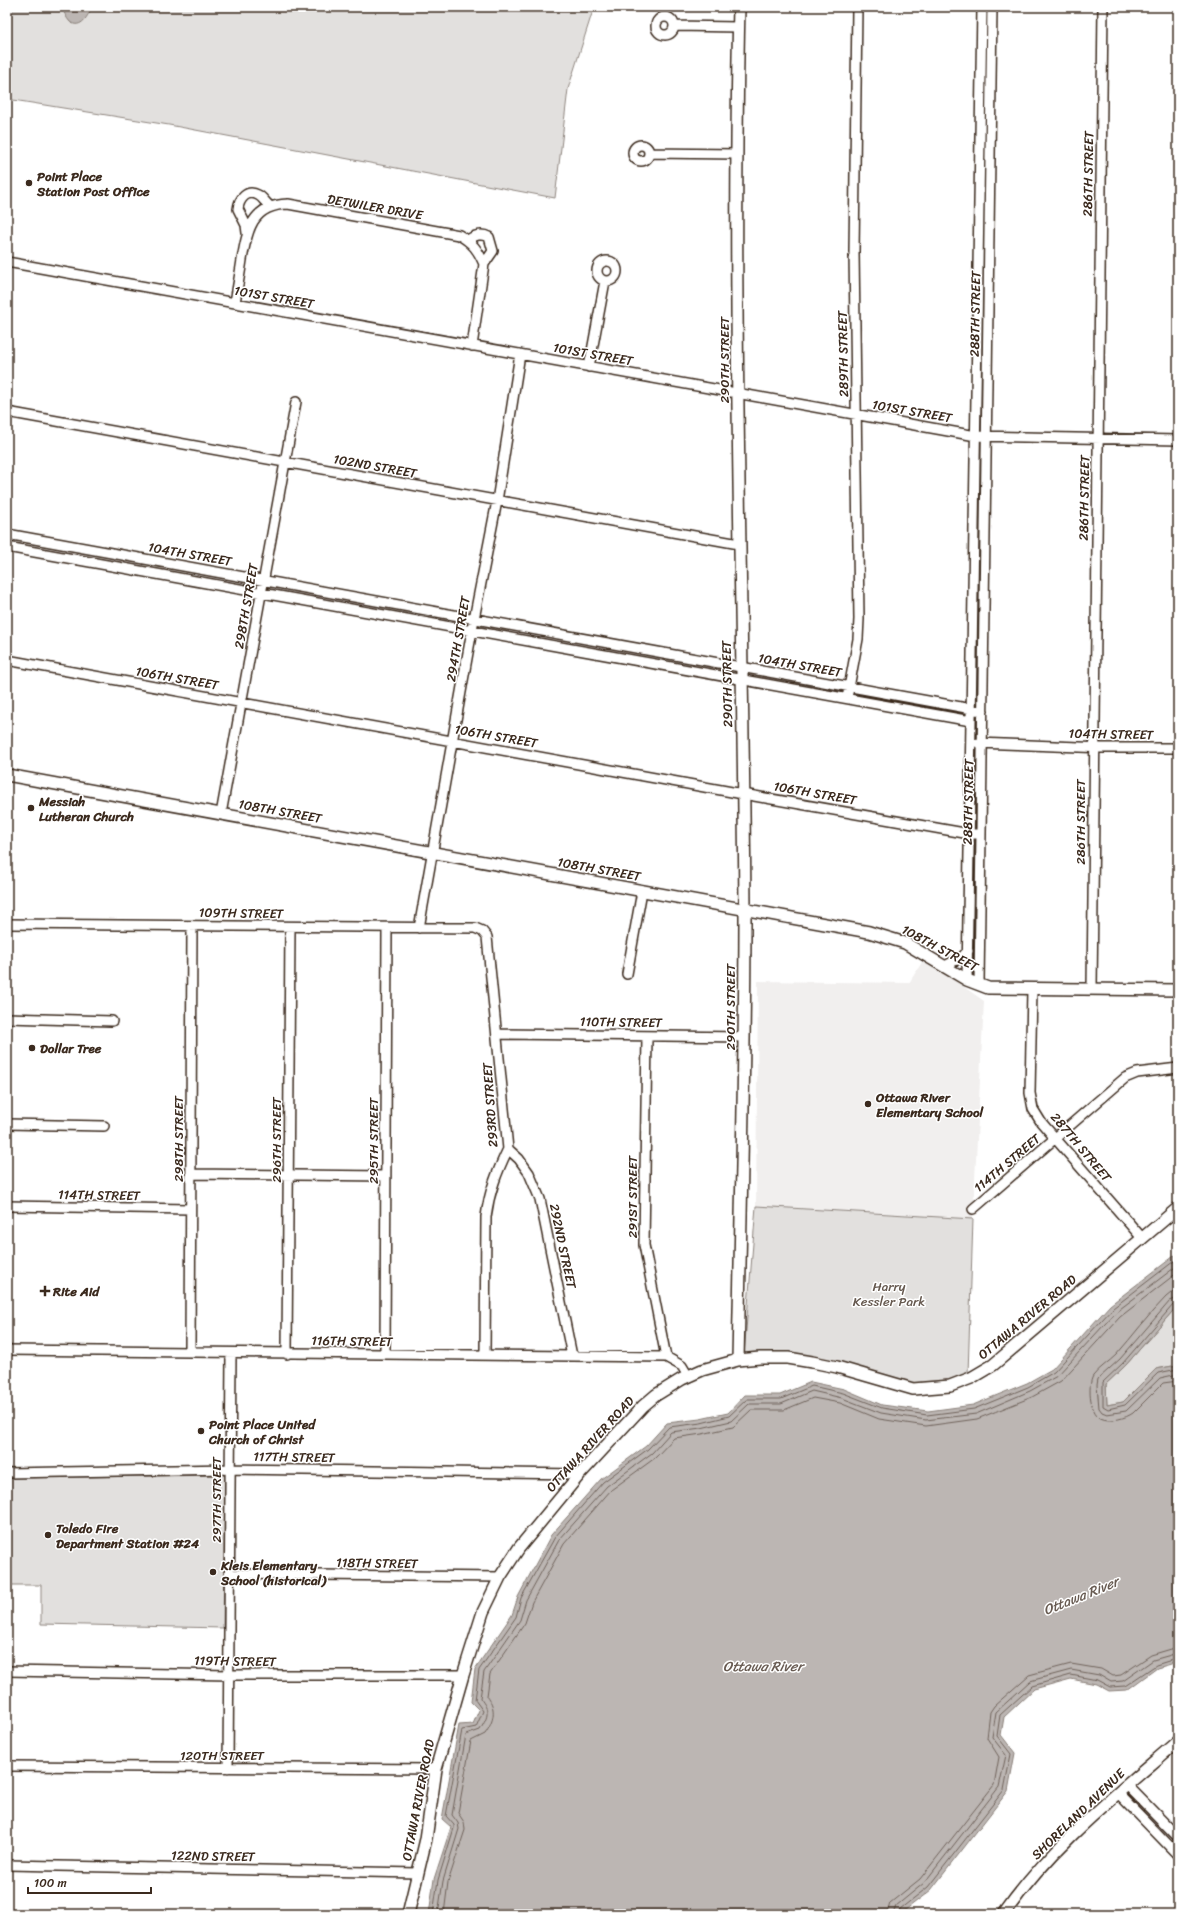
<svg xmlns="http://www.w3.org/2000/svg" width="1185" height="1921" viewBox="0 0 1185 1921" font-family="Sriracha,sans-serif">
<rect width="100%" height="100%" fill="#fff"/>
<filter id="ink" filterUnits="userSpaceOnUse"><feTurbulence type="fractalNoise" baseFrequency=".025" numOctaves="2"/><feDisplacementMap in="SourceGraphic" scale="8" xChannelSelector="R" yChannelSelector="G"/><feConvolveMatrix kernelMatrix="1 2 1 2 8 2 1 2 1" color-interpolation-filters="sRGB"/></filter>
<g filter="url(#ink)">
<!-- built -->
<path fill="#f1efee" d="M 924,959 L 984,1001 L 973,1219 L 756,1206 L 758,981 L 909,983 Z"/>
<!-- green -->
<path fill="#e2e0de" stroke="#8e857e" d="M 7,7 L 594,7 L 568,89 L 555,198 L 169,125 L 7,99 Z
M 756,1206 L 973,1219 L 968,1374 C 949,1384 928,1384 907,1383 L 744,1355 Z
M 1178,1305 L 1178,1365 L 1156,1369 L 1123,1402 L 1107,1405 L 1106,1384 L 1126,1365 Z
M 225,1475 L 223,1628 L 41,1624 L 41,1585 L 7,1585 L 7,1478 Z"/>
<!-- water -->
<path fill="#bcb6b3" stroke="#887e77" d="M 61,7 L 91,7 C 89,15 81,30 70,22 C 66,18 64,11 61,7 Z
M 1178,1253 L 1178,1305 L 1126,1365 L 1106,1384 L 1107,1405 L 1123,1402 L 1156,1369 L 1178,1365 L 1178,1662 L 1157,1668 L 1127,1690 L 1109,1691 L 1096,1684 L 1071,1679 L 1034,1689 L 1004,1717 L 1001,1735 L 1015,1753 L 1008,1791 L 931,1890 L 900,1914 L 429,1914 L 434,1879 L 451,1827 L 442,1819 L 459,1725 L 473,1724 L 479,1710 L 471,1702 L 475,1669 L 512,1615 L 518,1597 L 551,1535 L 601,1479 L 646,1446 L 667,1423 L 700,1419 L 728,1413 L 745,1395 L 780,1395 L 811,1382 L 844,1389 L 882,1405 L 928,1411 L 973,1405 L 1027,1383 L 1052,1369 L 1110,1305 Z"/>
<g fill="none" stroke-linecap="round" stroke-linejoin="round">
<!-- shore -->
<path stroke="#6f625a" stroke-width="1" d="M 1178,1292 L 1171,1293 L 1166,1297 C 1148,1315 1133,1336 1116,1355 C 1109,1362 1099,1368 1093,1376 C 1087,1386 1090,1416 1103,1419 C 1112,1422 1126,1418 1133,1413 L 1163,1383 L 1178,1381
M 1178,1298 L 1170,1301 L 1120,1359 L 1098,1379 L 1097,1385 L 1099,1408 L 1102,1412 L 1107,1414 L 1126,1411 L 1160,1378 L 1178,1374
M 1178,1303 L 1173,1305 L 1123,1363 L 1103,1382 L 1103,1406 L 1108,1409 L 1125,1405 L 1158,1373 L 1178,1369
M 433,1914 L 438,1880 L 454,1828 L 454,1825 L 446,1816 L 462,1730 L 476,1727 L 483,1711 L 475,1700 L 479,1670 L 516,1617 L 521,1598 L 555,1537 L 603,1482 L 648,1449 L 669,1427 L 701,1423 L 729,1416 L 747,1399 L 781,1399 L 812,1386 L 843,1393 L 882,1408 L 927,1415 L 974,1409 L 1028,1387 L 1054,1372 L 1113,1308 L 1178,1258
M 438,1914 L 443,1881 L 459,1829 L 458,1823 L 452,1815 L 466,1735 L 480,1730 C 489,1715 490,1711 480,1698 L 484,1672 L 520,1620 L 526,1600 L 559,1540 L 607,1486 L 652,1453 L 671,1432 L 701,1428 L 731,1421 L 749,1404 L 781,1404 L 812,1391 L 842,1398 L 881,1413 L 926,1420 L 976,1414 L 1030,1391 L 1057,1376 L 1116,1312 L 1178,1265
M 444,1914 L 448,1882 L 465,1830 L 464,1822 L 458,1813 L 471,1741 L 485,1734 C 494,1721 497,1709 487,1696 L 490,1674 L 525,1623 L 532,1602 L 564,1544 L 611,1490 L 655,1458 L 674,1438 L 702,1434 L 733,1427 L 751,1410 L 784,1410 L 813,1398 L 840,1403 L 879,1419 L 926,1426 L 977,1419 L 1032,1397 L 1061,1381 L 1120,1317 L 1178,1272
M 887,1914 L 890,1903 L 920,1879 L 994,1785 L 999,1757 L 987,1738 L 990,1712 L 994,1706 L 1029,1675 L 1071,1664 L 1101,1669 L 1113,1676 L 1121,1675 L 1151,1655 L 1178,1647
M 893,1914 L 896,1906 L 924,1883 L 999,1787 L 1006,1755 L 992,1737 L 996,1712 L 1030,1681 L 1071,1670 L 1099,1675 L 1111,1682 L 1123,1681 L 1153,1660 L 1178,1653
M 898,1914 L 900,1909 L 928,1887 L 1004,1790 L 1011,1754 L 997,1736 L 1000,1715 L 1032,1686 L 1071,1675 L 1097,1680 L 1110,1687 L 1125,1686 L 1156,1665 L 1178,1658"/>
<!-- minor casing -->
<g stroke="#3b2a1e" stroke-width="12">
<path id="minor" d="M656 26a9 9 0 1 1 18 0a9 9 0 1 1-18 0Z
M 675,26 L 738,27
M633 153a8 8 0 1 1 16 0a8 8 0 1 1-16 0Z
M 650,153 L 737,154
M 247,233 L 246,225 L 238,209 C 239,199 247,189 258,195 C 263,197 265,203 270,206
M 468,240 C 475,235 481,233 489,237 L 493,251 L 484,264
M597 271a10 10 0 1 1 20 0a10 10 0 1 1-20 0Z
M 7,262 L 976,436 L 1178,440
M 235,303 C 237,289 240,274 242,260 C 247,230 252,205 288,204 L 459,235 C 473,243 478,250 484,264 L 472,346
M 589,367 L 605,281
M 7,412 L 739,544
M 7,534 L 983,711
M 7,547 L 971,721
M 7,660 L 743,794 L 970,834 L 981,834
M 848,693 L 858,639 L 859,619 L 854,252 L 857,7
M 978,743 L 1104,748 L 1178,748
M 221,814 L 296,402
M 7,924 L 475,928 L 482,931 L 487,937 L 508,1149 C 497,1172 489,1192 486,1217 L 485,1355
M 419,928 L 474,619 L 497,501 L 520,354
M 945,966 L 962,957 L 968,951
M 627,974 L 642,891
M 967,980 L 982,7
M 979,984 L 992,7
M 1032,989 L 1030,1093 L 1033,1109 L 1041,1122 L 1142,1238
M 1092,989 L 1103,7
M 7,1018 L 112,1021
M 497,1034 L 744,1037
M 647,1036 L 644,1245 L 666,1357
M 7,1124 L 104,1126
M 508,1149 L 519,1159 L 529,1173 L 540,1199 L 572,1356
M 191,1174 L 386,1176
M 7,1206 L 190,1209
M 973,1209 L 1125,1078 L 1137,1073 L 1178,1068
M 7,1350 L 666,1357 L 682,1366 L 688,1376
M 190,1352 L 192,926
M 287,1354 L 290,927
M 385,1354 L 387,928
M 7,1473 L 229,1469 L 580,1474
M 229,1574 L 500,1577
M 7,1671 L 229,1675 L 463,1675
M 7,1766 L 436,1769
M 228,1768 L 231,1353
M 1127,1785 L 1178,1837
M 1118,1793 L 1178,1855
M 7,1865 L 418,1873"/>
</g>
<!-- tertiary casing -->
<g stroke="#3b2a1e" stroke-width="14">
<path id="tertiary" d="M 7,775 L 869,932 L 905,943 L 967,980 L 988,988 L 1178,990
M 738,1360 C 741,1211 745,1061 745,911 C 743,610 732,308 739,7
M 408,1914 L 426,1839 L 436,1769 L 463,1675 L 483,1612 L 500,1577 L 519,1548 L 580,1474 L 643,1406 L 656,1395 L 682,1379 L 702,1370 L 738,1360 L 760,1358 L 788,1358 L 812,1362 L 837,1367 L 913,1389 L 950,1386 L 971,1378 L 993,1365 L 1178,1208
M 1004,1914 C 1051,1846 1116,1795 1178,1741"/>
</g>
<!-- minor -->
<use href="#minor" stroke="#fff" stroke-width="9"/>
<!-- tertiary -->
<use href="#tertiary" stroke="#fff" stroke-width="11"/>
</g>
</g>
<!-- markers -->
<g fill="#3b2a1e" stroke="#fff" stroke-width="1.5">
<circle cx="29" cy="183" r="4"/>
<circle cx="31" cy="808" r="4"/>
<circle cx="32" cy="1048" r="4"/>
<circle cx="868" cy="1104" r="4"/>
<path d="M43 1285h4v4h4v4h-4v4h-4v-4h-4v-4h4z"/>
<circle cx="201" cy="1431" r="4"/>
<circle cx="48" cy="1535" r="4"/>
<circle cx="213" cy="1572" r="4"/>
</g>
<g text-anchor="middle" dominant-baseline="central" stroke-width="3" stroke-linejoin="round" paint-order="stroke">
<!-- street labels -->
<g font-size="13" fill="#3b2a1e" stroke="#fff">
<text transform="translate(1088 174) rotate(-89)">286TH STREET</text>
<text transform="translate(375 207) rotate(10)">DETWILER DRIVE</text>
<text transform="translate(274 297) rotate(10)">101ST STREET</text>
<text transform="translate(975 314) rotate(-89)">288TH STREET</text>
<text transform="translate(593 354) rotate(10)">101ST STREET</text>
<text transform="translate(843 354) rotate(-91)">289TH STREET</text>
<text transform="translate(724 360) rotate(-90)">290TH STREET</text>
<text transform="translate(912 411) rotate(10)">101ST STREET</text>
<text transform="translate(375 466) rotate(10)">102ND STREET</text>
<text transform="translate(1084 498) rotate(-89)">286TH STREET</text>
<text transform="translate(190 554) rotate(10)">104TH STREET</text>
<text transform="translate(246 606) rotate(-80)">298TH STREET</text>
<text transform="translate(458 639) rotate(-80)">294TH STREET</text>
<text transform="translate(800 665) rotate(10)">104TH STREET</text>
<text transform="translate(177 678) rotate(10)">106TH STREET</text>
<text transform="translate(727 684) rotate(-91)">290TH STREET</text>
<text transform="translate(1111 734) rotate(1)">104TH STREET</text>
<text transform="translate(496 736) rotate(10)">106TH STREET</text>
<text transform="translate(815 793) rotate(10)">106TH STREET</text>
<text transform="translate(968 802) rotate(-89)">288TH STREET</text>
<text transform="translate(280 811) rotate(10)">108TH STREET</text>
<text transform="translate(1080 822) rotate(-90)">286TH STREET</text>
<text transform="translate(599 869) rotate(10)">108TH STREET</text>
<text transform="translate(241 913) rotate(1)">109TH STREET</text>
<text transform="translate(940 948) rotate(28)">108TH STREET</text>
<text transform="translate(730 1007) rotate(-90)">290TH STREET</text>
<text transform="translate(621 1022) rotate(1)">110TH STREET</text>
<text transform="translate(490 1105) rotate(-94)">293RD STREET</text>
<text transform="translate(178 1139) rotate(-90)">298TH STREET</text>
<text transform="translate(276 1140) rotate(-90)">296TH STREET</text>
<text transform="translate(373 1141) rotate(-90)">295TH STREET</text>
<text transform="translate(1081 1147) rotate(50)">287TH STREET</text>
<text transform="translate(1007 1163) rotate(-40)">114TH STREET</text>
<text transform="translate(99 1195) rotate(1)">114TH STREET</text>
<text transform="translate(632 1197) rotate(-90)">291ST STREET</text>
<text transform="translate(563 1246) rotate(78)">292ND STREET</text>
<text transform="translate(1027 1317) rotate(-40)">OTTAWA RIVER ROAD</text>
<text transform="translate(352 1341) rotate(1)">116TH STREET</text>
<text transform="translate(590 1444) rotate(-48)">OTTAWA RIVER ROAD</text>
<text transform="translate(294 1457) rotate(1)">117TH STREET</text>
<text transform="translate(216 1500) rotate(-90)">297TH STREET</text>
<text transform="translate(377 1563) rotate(1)">118TH STREET</text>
<text transform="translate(235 1661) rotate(1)">119TH STREET</text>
<text x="222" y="1755">120TH STREET</text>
<text transform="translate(418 1800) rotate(-79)">OTTAWA RIVER ROAD</text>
<text transform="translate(1078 1814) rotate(-44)">SHORELAND AVENUE</text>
<text transform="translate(213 1856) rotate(1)">122ND STREET</text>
</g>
<!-- poi labels -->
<g font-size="13" font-weight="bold" fill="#3b2a1e" stroke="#fff" text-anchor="start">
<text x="37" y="176">Point Place<tspan x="37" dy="15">Station Post Office</tspan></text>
<text x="39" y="801">Messiah<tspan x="39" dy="15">Lutheran Church</tspan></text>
<text x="40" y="1048">Dollar Tree</text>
<text x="876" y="1097">Ottawa River<tspan x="876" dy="15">Elementary School</tspan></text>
<text x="53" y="1291">Rite Aid</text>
<text x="209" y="1424">Point Place United<tspan x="209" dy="15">Church of Christ</tspan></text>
<text x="56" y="1528">Toledo Fire<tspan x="56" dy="15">Department Station #24</tspan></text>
<text x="221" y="1565">Kleis Elementary<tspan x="221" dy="15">School (historical)</tspan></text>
</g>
<!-- park labels -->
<g font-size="13" fill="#65584e" stroke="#fff">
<text x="889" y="1286">Harry<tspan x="889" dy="15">Kessler Park</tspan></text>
</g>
<!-- water labels -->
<g font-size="14" font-style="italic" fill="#685b52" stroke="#fff">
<text transform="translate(1081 1596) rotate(-22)">Ottawa River</text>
<text x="763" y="1666">Ottawa River</text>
</g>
</g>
<!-- margin -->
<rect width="1185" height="1921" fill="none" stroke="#fff" stroke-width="24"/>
<rect x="12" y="12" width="1161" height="1897" fill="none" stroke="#3b2a1e" stroke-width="1.5" filter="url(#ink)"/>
<!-- scale -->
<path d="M28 1887v6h123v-6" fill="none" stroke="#3b2a1e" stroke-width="2"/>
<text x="34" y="1887" font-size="12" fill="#3b2a1e" stroke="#ffffff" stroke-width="3" paint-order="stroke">100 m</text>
</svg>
